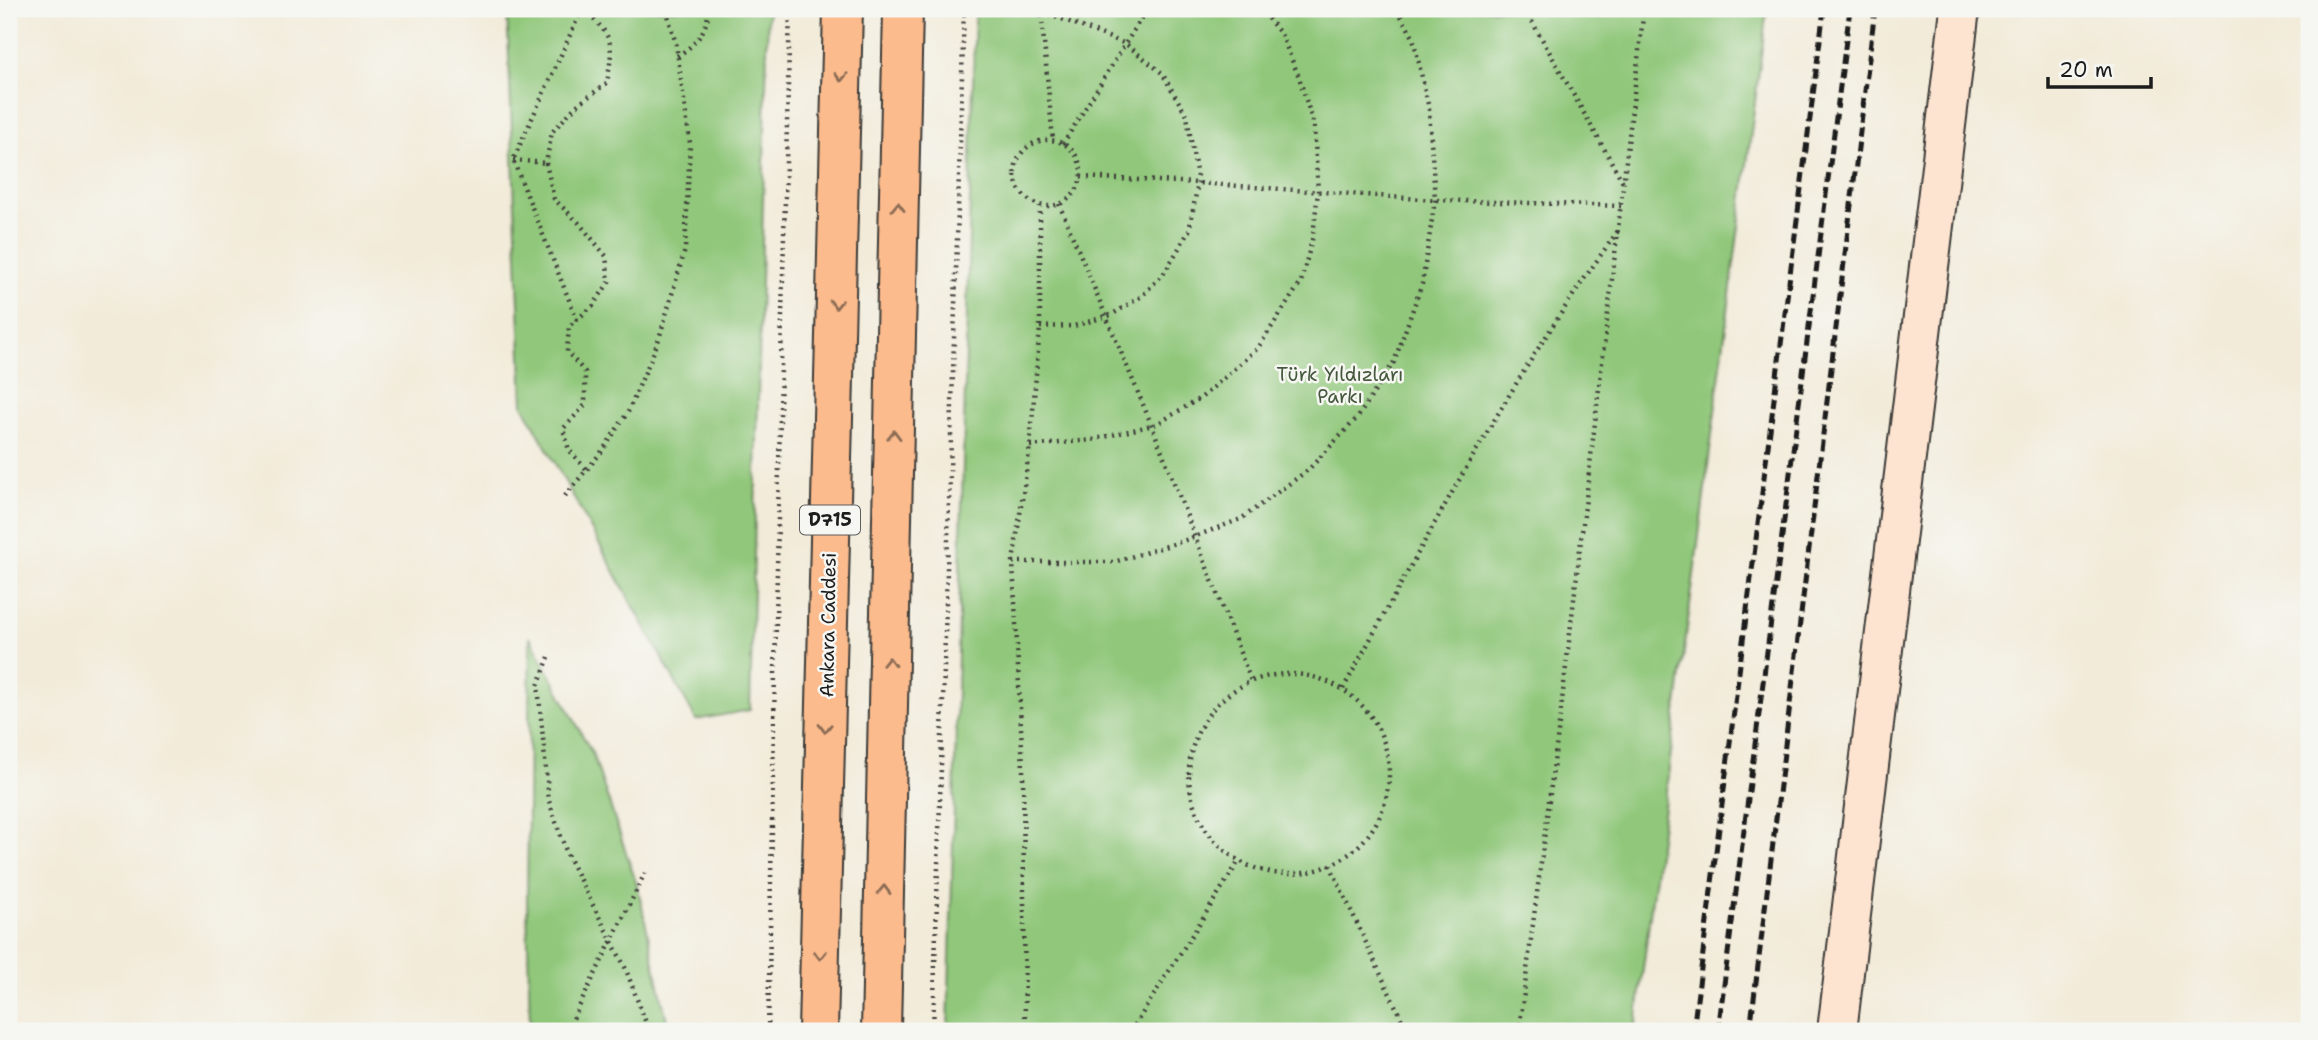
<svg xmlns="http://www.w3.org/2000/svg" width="2318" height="1040" viewBox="0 0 2318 1040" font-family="'Shantell Sans',sans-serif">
<rect width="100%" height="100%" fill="#f6f6f2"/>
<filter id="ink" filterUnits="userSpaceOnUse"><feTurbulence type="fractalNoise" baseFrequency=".0143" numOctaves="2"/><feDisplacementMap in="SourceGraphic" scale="14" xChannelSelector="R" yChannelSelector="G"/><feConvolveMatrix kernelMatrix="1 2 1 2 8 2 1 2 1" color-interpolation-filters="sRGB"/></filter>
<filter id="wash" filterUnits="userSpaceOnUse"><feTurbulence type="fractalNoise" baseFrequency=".00686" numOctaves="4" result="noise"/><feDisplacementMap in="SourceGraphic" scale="28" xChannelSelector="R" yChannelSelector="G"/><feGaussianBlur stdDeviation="1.57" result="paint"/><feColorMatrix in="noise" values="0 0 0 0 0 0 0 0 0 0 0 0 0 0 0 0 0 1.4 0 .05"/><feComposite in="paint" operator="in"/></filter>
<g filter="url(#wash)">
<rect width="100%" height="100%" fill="#f2ebd9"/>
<!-- green -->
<path fill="#90c77a" stroke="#56724b" stroke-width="2" d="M 507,9 L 768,9 L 750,710 L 696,720 L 523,405 Z
M 975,9 L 1767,9 L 1635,1031 L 948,1031 Z
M 530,637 L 593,755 L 638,888 L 669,1031 L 530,1031 L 527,900 Z"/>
</g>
<g filter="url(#ink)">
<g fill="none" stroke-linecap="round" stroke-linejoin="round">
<!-- secondary casing -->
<g stroke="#3c3b38" stroke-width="42">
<path id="secondary" d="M 1837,1031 L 1960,9"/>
</g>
<!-- highway casing -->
<g stroke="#3c3b38" stroke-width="42">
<path id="highway" d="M 818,1031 L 843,9
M 881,1031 L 903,9"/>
</g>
<!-- path -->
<path stroke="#3c3b38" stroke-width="4.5" stroke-dasharray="2 5" stroke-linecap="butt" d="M 584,9 C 614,39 614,41 607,83 L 576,106 L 552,132 L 546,163 L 554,199 L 579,223 L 606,256 L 609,282 L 593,306 L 569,326 L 567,352 L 585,372 L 585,405 L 563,429 L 569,450 L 587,470
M 1041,9 L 1053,141
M 1525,9 L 1624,184
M 677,56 C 696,45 707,31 709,9
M1015 173a33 33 0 1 1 66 0a33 33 0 1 1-66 0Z
M 1063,144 L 1147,9
M 513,160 L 546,163
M 1081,177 L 1198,183 L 1435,200 L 1621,206
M 1059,204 L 1152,426 L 1251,681
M 577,320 L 513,160 L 582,9
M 1040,327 L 1074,326 L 1111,315 L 1142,296 L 1165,272 L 1189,231 L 1198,183 L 1187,116 L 1162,73 L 1126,44 L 1041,11
M 1030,446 L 1092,440 L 1157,424 L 1202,397 L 1258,348 L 1301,282 L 1313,236 L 1318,191 L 1314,126 L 1299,77 L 1281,34 L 1260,9
M 565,496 L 603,450 L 628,412 L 658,342 L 685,250 L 690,143 L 676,44 L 666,9
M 1013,562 L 1114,562 L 1183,541 L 1241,519 L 1308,470 L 1358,417 L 1394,362 L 1422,284 L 1435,200 L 1429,109 L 1413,37 L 1397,9
M 549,657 L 538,686 L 549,801 L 568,857 L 625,967 L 649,1031
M1189 774a100 100 0 1 1 200 0a100 100 0 1 1-200 0Z
M 1343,689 C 1429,533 1513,375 1618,231
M 1330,865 L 1407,1031
M 567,1031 L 645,873
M 768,1031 L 782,314 L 790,9
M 933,1031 L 964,9
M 1025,1031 L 1023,769 L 1013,562 L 1030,446 L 1040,327 L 1040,206
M 1131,1031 L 1239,861
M 1519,1031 L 1561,709 L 1644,9"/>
<!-- secondary -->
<use href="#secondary" stroke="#fde4d1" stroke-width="38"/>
<!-- highway -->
<use href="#highway" stroke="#fbbb8d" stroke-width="38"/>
<!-- rail -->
<path stroke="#1c1c1c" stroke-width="5" stroke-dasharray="10 5" stroke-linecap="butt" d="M 1693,1031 L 1824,9
M 1718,1031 L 1850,9
M 1750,1031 L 1875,9"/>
</g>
<!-- one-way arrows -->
<defs><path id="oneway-chevron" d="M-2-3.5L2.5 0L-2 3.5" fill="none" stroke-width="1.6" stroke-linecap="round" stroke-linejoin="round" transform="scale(1.75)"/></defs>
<g stroke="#8c6c54">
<use href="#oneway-chevron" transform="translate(841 77) rotate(91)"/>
<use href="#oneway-chevron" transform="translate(898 207) rotate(-89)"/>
<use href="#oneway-chevron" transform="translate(836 304) rotate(91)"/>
<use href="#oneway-chevron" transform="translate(894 435) rotate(-89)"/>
<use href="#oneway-chevron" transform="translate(889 662) rotate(-89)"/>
<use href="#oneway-chevron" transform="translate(825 728) rotate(91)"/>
<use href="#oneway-chevron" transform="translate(884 890) rotate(-89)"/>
<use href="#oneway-chevron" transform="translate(820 955) rotate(91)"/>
</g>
</g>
<g text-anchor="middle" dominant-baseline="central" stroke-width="5" stroke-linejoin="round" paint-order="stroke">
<!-- shield labels -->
<rect fill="#f6f6f2" stroke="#5d5d5c" stroke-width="2" x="800" y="505.5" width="60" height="29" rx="5"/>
<g font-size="18" font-weight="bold" fill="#1c1c1c">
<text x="830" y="520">D715</text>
</g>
<!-- park labels -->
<g font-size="19" fill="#45583d" stroke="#f6f6f2">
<text x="1340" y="374">Türk Yıldızları<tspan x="1340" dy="22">Parkı</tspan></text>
</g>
<!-- street labels -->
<g font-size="19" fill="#1c1c1c" stroke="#f6f6f2">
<text transform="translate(828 625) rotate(-89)">Ankara Caddesi</text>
</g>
</g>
<!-- margin -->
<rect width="2318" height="1040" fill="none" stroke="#f6f6f2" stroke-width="35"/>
<!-- scale -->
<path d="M2048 77v10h103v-10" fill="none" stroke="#1c1c1c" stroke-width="3.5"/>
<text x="2059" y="77" font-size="21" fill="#1c1c1c" stroke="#f6f6f2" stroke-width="5" paint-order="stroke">20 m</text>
</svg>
